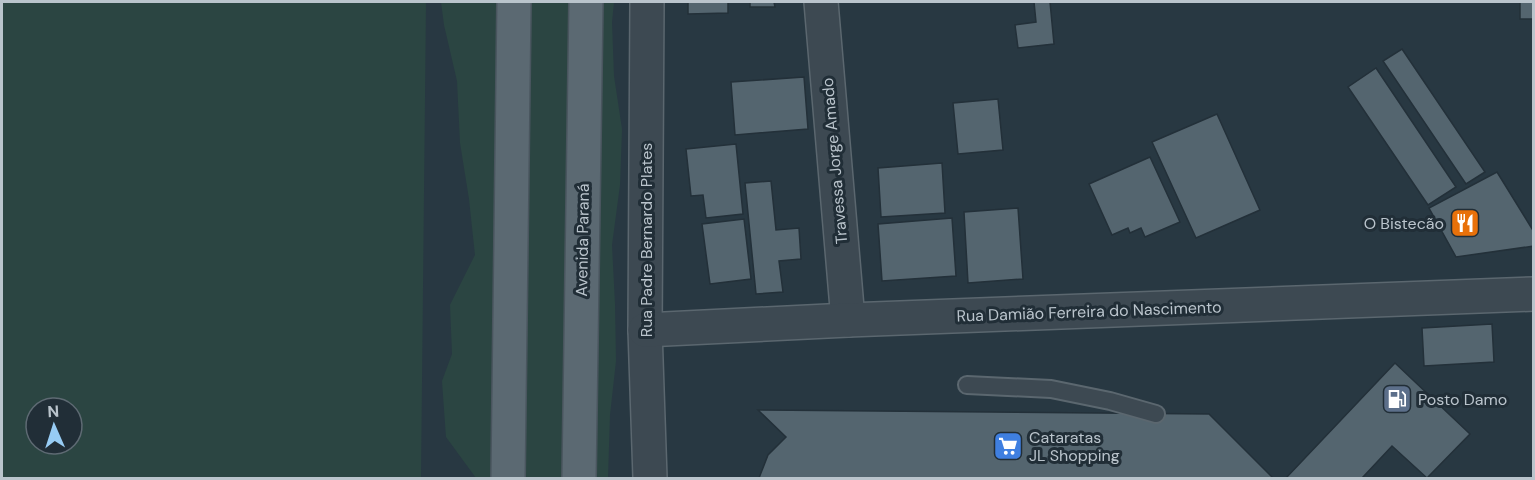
<svg xmlns="http://www.w3.org/2000/svg" width="1535" height="480" font-family="'DM Sans',sans-serif">
<rect width="100%" height="100%" fill="#283842"/>
<g fill="#2b4542" fill-rule="evenodd">
<path d="M2,2H426L421,478H2ZM36,408H72V444H36Z"/>
<path d="M441,2H614L612,22L614,76L622,129L620,185L612,245L615,304L616,361L610,415L608,478H476L446,437L442,381L452,354L450,305L475,255L469,199L460,143L457,81L444,25Z"/>
</g>
<g fill="#54656f" stroke="#233039" stroke-width="1.5">
<path d="M688,2H728V13L688,14Z"/>
<path d="M750,2H774L775,7H750Z"/>
<path d="M1034,2H1050L1054,44L1018,48L1015,25L1036,22Z"/>
<rect x="1520" y="2" width="14" height="17"/>
<path d="M1402,49L1485,172L1466,184L1383,61Z"/>
<path d="M1376,68L1456,187L1428,205L1348,87Z"/>
<path d="M804,77L808,129L735,135L731,82Z"/>
<path d="M998,99L1003,150L958,154L953,103Z"/>
<path d="M1217,114L1260,210L1196,238L1152,142Z"/>
<path d="M736,144L743,214L706,218L703,195L691,196L686,149Z"/>
<path d="M1150,157L1180,222L1145,237L1141,228L1130,233L1128,228L1112,235L1089,184Z"/>
<path d="M942,163L945,213L881,217L878,168Z"/>
<path d="M1497,172L1534,232V246L1456,257L1429,208Z"/>
<path d="M771,181L776,230L799,228L801,259L779,261L783,292L756,294L745,183Z"/>
<path d="M1018,208L1023,279L968,283L964,212Z"/>
<path d="M952,218L956,276L882,281L878,224Z"/>
<path d="M744,219L751,279L710,284L702,224Z"/>
<path d="M1492,324L1494,362L1424,366L1422,328Z"/>
<path d="M1395,363L1470,434L1427,478L1392,446L1363,477L1364,478H1286Z"/>
<path d="M758,410L1209,414L1273,478H759L768,455L786,437Z"/>
</g>
<g fill="none" stroke-linecap="round" stroke-linejoin="round">
<g stroke="#5b676f" stroke-width="20">
<path id="lane" d="M967,385L1051,389L1110,401L1156,414"/>
</g>
<g stroke="#5b676f" stroke-width="36">
<g id="street">
<path d="M647,2L645,330L650,478"/>
<path d="M821,2L848,320"/>
<path d="M645,330L848,320L1534,294"/>
</g>
</g>
<g stroke="#49555e" stroke-width="36">
<g id="primary">
<path d="M508,478L514,2"/>
<path d="M579,478L586,2"/>
</g>
</g>
<use href="#lane" stroke="#3d4952" stroke-width="16"/>
<use href="#street" stroke="#3d4952" stroke-width="33"/>
<use href="#primary" stroke="#5b6972" stroke-width="33"/>
</g>
<defs>
<g id="restaurant-square" transform="scale(1.5)"><rect x="-9" y="-9" width="18" height="18" rx="4" fill="#e8710a" stroke="#212e37"/><path d="M-5-6h1v4h1v-4h1v4h1v-4h1v5L-1.5 .5V6h-2V.5L-5-1ZM5-6V6H3V1.5H1.5Q1.5-4 5-6Z" fill="#fff"/></g>
<g id="fuel-square" transform="scale(1.5)"><rect x="-9" y="-9" width="18" height="18" rx="4" fill="#5c6f8a" stroke="#212e37"/><path d="M-5.5-6h7V0h2V4h1.3V-2.5L3-4.5l.8-.8L6-3V5H2.5V1h-1V6h-7ZM-4.2-4.7v3.2H.2V-4.7Z" fill="#fff"/></g>
<g id="supermarket-square" transform="scale(1.5)"><rect x="-9" y="-9" width="18" height="18" rx="4" fill="#3f7fe0" stroke="#212e37"/><path d="M-6-5.5h2.5l.6 2H6L4.5 2H-2.5L-4.4-4H-6ZM-1.5 3.2a1.3 1.3 0 1 0 .1 0ZM3 3.2a1.3 1.3 0 1 0 .1 0Z" fill="#fff"/></g>
</defs>
<g fill-rule="evenodd">
<use href="#restaurant-square" x="1465" y="223"/>
<use href="#fuel-square" x="1397" y="399"/>
<use href="#supermarket-square" x="1008" y="446"/>
</g>
<g text-anchor="middle" stroke-width="6" stroke-linejoin="round" paint-order="stroke">
<g font-size="16" fill="#bac4cc" stroke="#212e37">
<text transform="translate(834 161) rotate(-95)" y="6">Travessa Jorge Amado</text>
<text transform="translate(582 240) rotate(-89)" y="6">Avenida Paraná</text>
<text transform="translate(646 240) rotate(-90)" y="6">Rua Padre Bernardo Plates</text>
<text transform="translate(1089 311) rotate(-2)" y="6">Rua Damião Ferreira do Nascimento</text>
</g>
<g font-size="16" fill="#bac4cc" stroke="#212e37" text-anchor="start">
<text x="1444" y="229" text-anchor="end">O Bistecão</text>
<text x="1418" y="405">Posto Damo</text>
<text x="1029" y="443">Cataratas<tspan x="1029" dy="18">JL Shopping</tspan></text>
</g>
</g>
<rect width="1535" height="480" fill="none" stroke="#bac4cc" stroke-width="6"/>
<g transform="translate(54 426) rotate(357)"><circle r="28" fill="#212e37" stroke="#5e6a73" stroke-width="1.5"/>
<path d="M0-4.5L10 22L0 15L-10 22Z" fill="#97ccf4"/>
<text y="-9" font-size="16" font-weight="bold" text-anchor="middle" fill="#bac4cc">N</text>
</g>
</svg>
